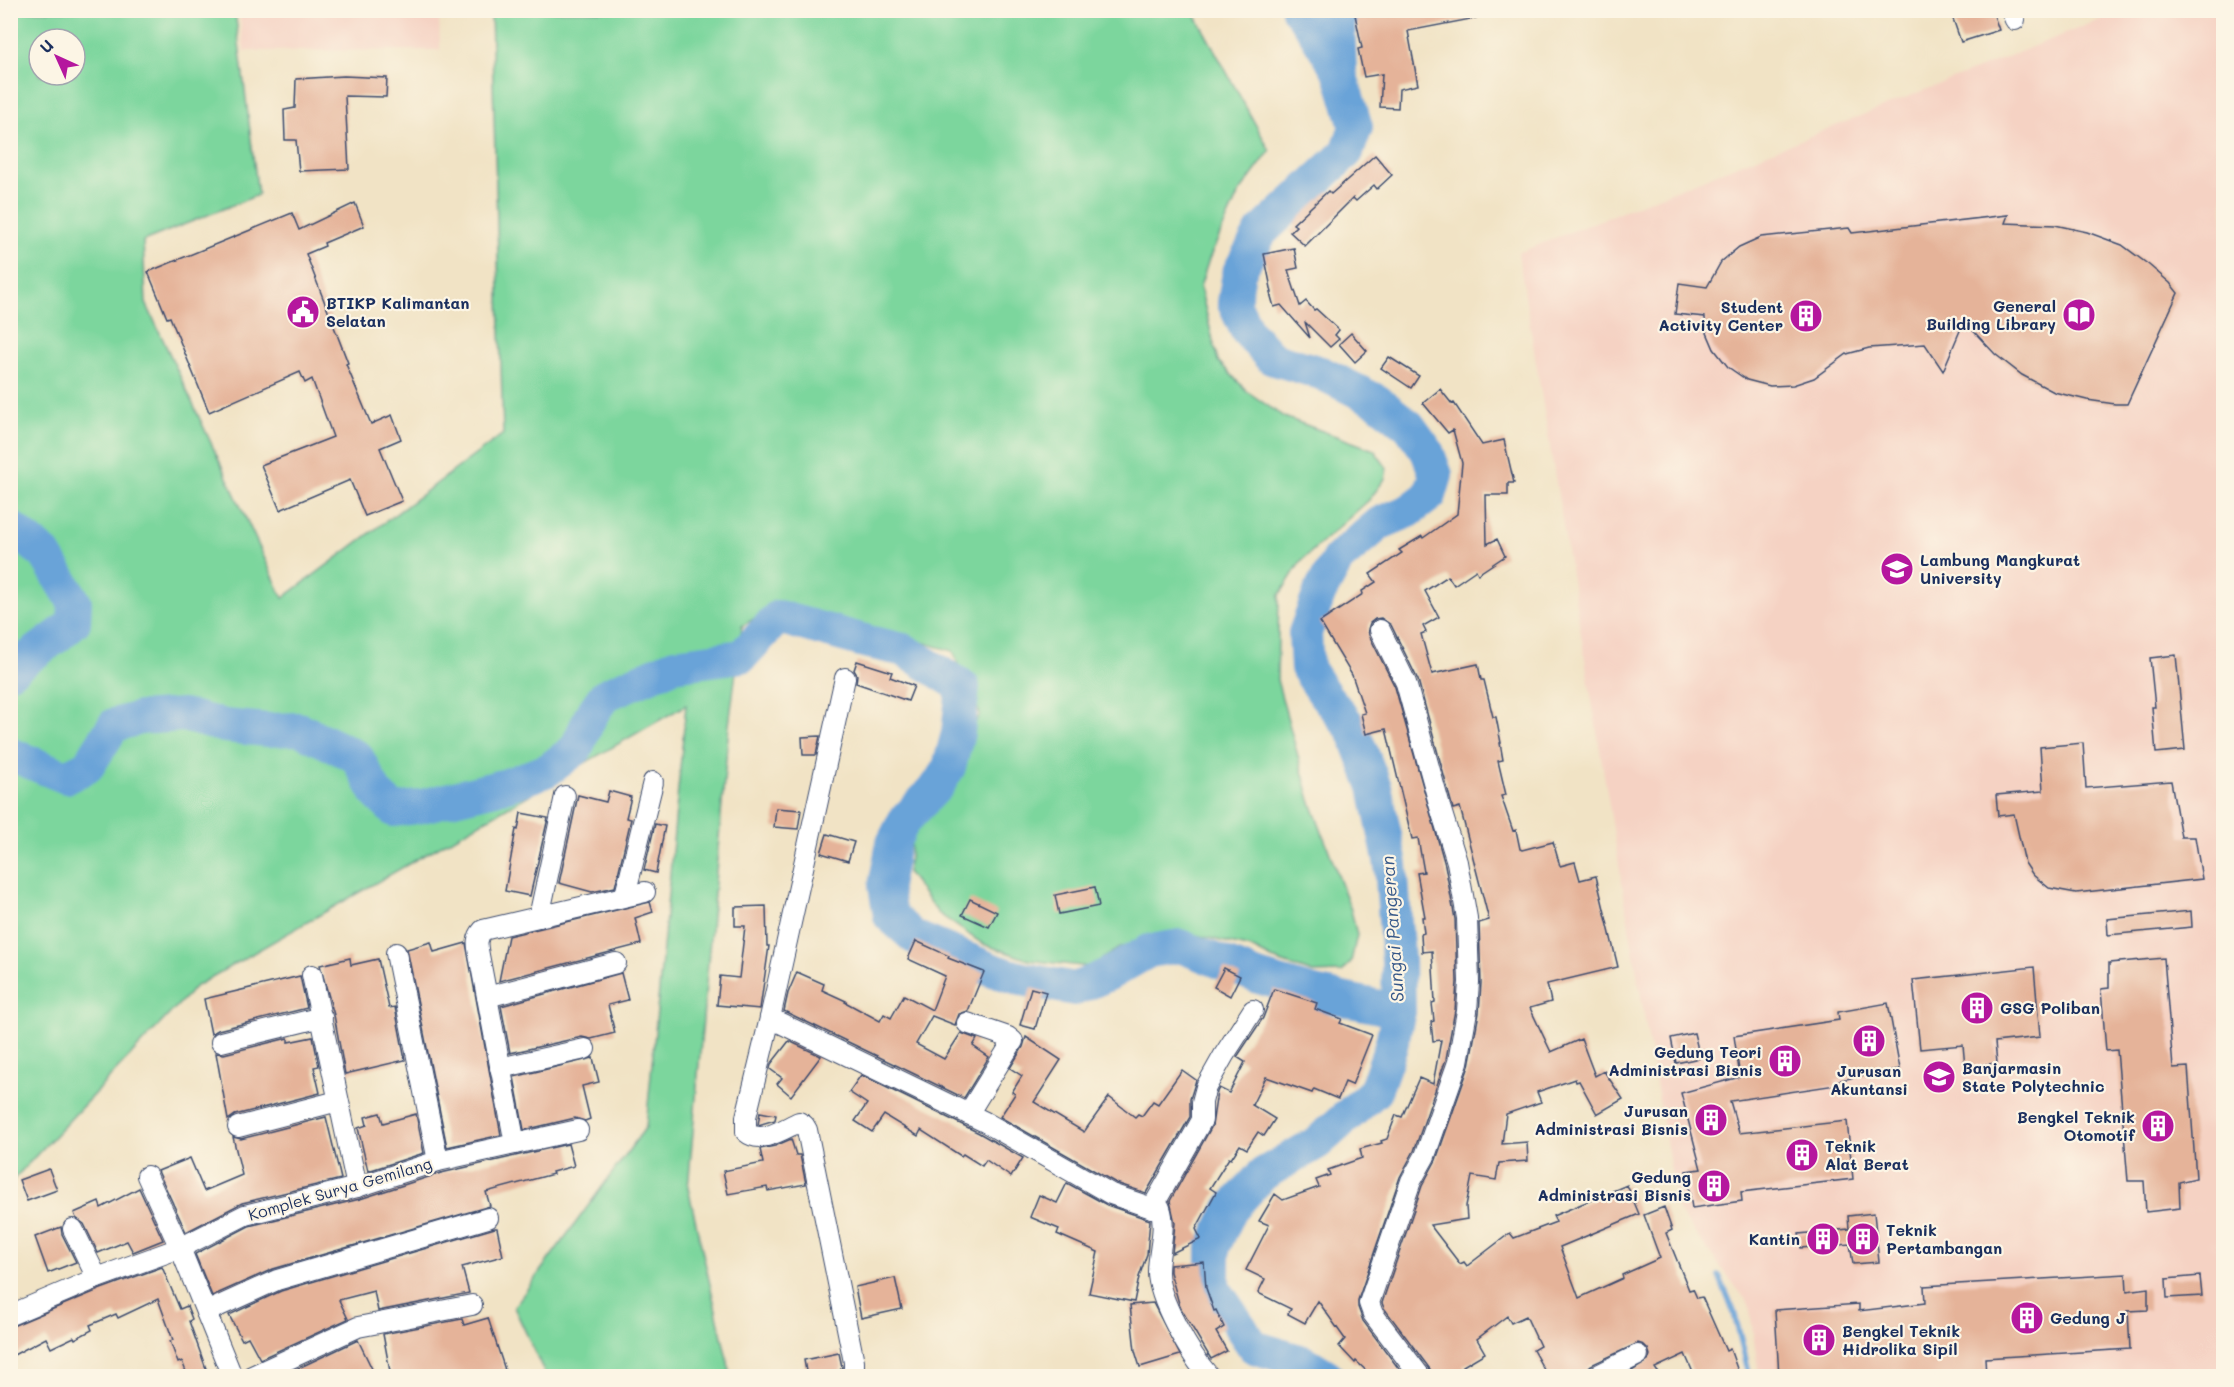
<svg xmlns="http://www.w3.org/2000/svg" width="2234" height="1387" font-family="Mali,sans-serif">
<rect width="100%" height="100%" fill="#fcf5e5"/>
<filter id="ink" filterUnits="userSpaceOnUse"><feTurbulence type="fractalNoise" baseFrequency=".0167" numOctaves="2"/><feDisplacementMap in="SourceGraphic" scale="12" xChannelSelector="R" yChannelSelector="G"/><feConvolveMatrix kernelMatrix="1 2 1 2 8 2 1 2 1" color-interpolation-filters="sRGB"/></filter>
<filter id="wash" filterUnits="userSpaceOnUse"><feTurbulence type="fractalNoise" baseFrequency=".008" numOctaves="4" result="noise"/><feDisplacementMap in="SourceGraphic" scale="24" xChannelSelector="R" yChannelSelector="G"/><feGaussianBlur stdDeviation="1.35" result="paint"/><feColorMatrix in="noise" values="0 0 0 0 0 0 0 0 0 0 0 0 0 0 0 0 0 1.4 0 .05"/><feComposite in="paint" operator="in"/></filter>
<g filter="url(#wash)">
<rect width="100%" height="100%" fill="#f1e3c5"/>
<g fill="#f5d2c3">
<path d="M239,11H439L440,50L244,51Z"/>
<path d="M2122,11H2223V1376H1759L1749,1304L1678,1211L1632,944L1518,253Z"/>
</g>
<path fill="#7cd69d" stroke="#4c827e" stroke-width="1.5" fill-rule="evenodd" d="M11,11H235L258,195L143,241L146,303L283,598L503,434L491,11H1193L1270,151L1239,193L1209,259L1200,287L1218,361L1248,392L1284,417L1374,450L1387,468L1385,479L1369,500L1301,561L1279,596L1277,680L1310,800L1351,910L1357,935L1351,962L1342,972L1313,973L1272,959L1251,948L1179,931L1119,948L1090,967L1029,960L983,944L938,913L907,872L910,858L911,834L980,714L953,651L781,602L742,626L729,725L688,1188L731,1376H546L514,1307L646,1127L686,705L196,986L11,1182ZM39,39H75V75H39Z"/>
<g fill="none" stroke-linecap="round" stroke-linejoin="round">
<path stroke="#69a3d8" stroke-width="6" d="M1719,1276L1734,1312L1748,1369L1747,1376"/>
<g stroke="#69a3d8" stroke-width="34">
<path d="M1298,10L1310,25L1340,73L1356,127L1347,152L1261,232L1239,272L1234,303L1247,331L1271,358L1321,373L1377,401L1409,426L1427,451L1436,475L1430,495L1409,511L1380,523L1338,559L1320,592L1305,633L1307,668L1325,695L1353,730L1375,787L1391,865L1398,961L1399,1011L1391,1046L1375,1091L1317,1143L1263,1174L1231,1209L1213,1248V1287L1254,1347L1306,1363L1327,1376"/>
<path d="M1340,72L1338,21L1345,10"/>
<path d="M10,527L45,554L75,603L74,622L59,635L10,671"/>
<path d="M10,754L66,777L88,766L114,725L140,718L183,715L225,726L267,730L299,729L357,757L377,794L394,810L418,807L507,785L548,770L576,749L591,715L605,695L674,665L742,656L778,617L868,642L904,650L963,687L958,733L949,767L938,785L904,821L893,843L885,886L890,916L914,937L995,971L1022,979L1075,989L1107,975L1149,951L1180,946L1258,977L1318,994L1399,1011"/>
</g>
</g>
<g id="blocks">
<g fill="#e5b399">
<path d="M1354,10H1475L1476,18L1408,31L1418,85L1399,89L1398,108L1380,107L1382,74L1364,77L1358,49L1362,48Z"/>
<path d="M1967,10H1992L1999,30L1961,42L1952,16Z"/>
<path d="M344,76L387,78L386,97L345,96L349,169L299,171L296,140H285L284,110L295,108L296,79Z"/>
<path d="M1375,155L1392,175L1377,189L1374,185L1356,201L1353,198L1305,246L1290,232L1296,226L1293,224L1328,191L1331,194Z"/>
<path d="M355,203L364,226L324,243L325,246L306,254L348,363L346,364L371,424L392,415L401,439L380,448L402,501L365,516L350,480L280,510L261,465L333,437L312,379L305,383L300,372L209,412L170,317L167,318L148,272L292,213L299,230Z"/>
<path d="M2008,215L2005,223L2055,225L2087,232L2122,245L2149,265L2170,283L2178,293L2127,404H2115L2087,400L2054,392L2022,375L1995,354L1964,321L1943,371L1925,344L1869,348L1847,354L1814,378L1793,385L1770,386L1747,380L1728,367L1714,349L1705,328V317L1675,314L1679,283L1707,287L1721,262L1739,247L1761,237L1849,228L1852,233Z"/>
<path d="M1294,248L1298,268L1288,270L1300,306L1306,301L1314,310L1316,309L1339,330L1335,335L1339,339L1330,347L1305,322L1310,338L1281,305L1274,307L1270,293H1272L1264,254Z"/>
<path d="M1351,333L1367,351L1355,362L1339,344Z"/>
<path d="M1389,357L1419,376L1411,388L1381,368Z"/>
<path d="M1440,389L1452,404L1454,403L1482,445L1504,440L1514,483H1508V495H1486L1487,544L1497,539L1505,556L1478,574L1476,570L1454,585L1448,576L1425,591L1439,617L1423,626L1426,632L1421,634L1432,674L1478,664L1481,680H1484L1493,717H1496L1501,743H1500L1503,760L1498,761L1506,795L1501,796L1513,831L1516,830L1520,849L1522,850L1553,842L1560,866L1575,862L1580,880L1596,876L1618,967L1547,984L1551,1002L1530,1008L1551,1052L1581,1039L1595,1076L1604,1071L1623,1099L1597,1114L1579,1081L1576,1082L1575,1079L1537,1092L1541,1102L1506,1114L1502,1144L1527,1142L1528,1161L1499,1163L1496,1180L1472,1176L1466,1206L1467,1219L1430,1225L1460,1264L1464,1262L1467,1266L1510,1233L1514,1238L1556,1222L1553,1216L1627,1185L1639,1214L1560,1247L1579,1298L1623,1278L1622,1275L1660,1258L1644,1215L1664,1207L1672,1230L1666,1233L1689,1290L1693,1289L1697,1298L1702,1297L1726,1351L1730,1349L1740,1377H1695L1685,1354L1655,1368L1661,1377H1622L1648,1361L1650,1355L1648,1349L1644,1345L1638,1343L1591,1365L1586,1370L1584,1377H1548L1533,1350L1540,1346L1526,1316L1511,1323L1507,1316L1477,1339L1485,1353L1463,1366L1470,1377H1432L1430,1369L1384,1308L1382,1303L1422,1186L1436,1160L1469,1066L1479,1013L1481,983L1479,923L1489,920L1460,807L1453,809L1418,680L1391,625L1381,618L1375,619L1370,623L1368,629L1369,635L1395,687L1445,865L1455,919L1457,982L1455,1010L1446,1059L1414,1151L1400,1177L1358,1300V1307L1363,1321L1405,1377H1373L1356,1361L1355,1363L1339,1346L1345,1339L1318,1301L1305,1323L1288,1314L1291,1309L1258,1293L1265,1279L1246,1270L1269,1225L1259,1221L1275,1194L1283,1200L1319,1187L1316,1180L1330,1175L1328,1170L1362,1158L1360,1149L1382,1143L1381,1141L1387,1139L1396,1115L1402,1117L1419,1078L1433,1084L1441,1040L1433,1041L1431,1022L1434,1021L1432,1003L1435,1002L1432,951L1422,952L1421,934L1424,933L1422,917H1425L1417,873L1424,872L1418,838L1412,839L1386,729L1366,734L1361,714L1365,713L1352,675L1320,622L1363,594L1362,591L1376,582L1370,574L1402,553L1399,550L1422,536L1423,538L1457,514L1462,463L1453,430L1448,433L1423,403Z"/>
<path d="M2176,655L2185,750L2156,753L2152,707H2155L2150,658Z"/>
<path d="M857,661L892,672L890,677L914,686L908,701L856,683L857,675L854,670Z"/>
<path d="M820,736L816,755H803L802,737Z"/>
<path d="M2083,743L2086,788L2171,781L2181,837H2195L2202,879L2076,893L2049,888L2033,875L2025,863L2014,814L1998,816L1996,795L2043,791L2040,747Z"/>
<path d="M609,791L631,797L626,818L631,819L615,887L592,892L559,883L578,795L606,802Z"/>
<path d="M776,808L801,810L798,829L774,827Z"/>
<path d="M521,813L548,818L530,896L505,891L516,829L518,830Z"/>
<path d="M655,824L665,826L656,873L644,870Z"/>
<path d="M827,834L854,842L848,861L821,853Z"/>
<path d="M1095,887L1099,906L1059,914L1055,895Z"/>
<path d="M970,899L997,912L989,927L962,915Z"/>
<path d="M650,902L653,912L635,918L641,944L499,981L508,936Z"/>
<path d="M766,906L767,946H769L760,1009L717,1005L720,976L739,978L745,926H735V907Z"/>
<path d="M2191,911L2192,927L2108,935L2107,919Z"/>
<path d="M916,941L949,956L948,958L984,972L968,1011L959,1014L955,1025L932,1016L916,1044L944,1059L961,1033L977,1039L973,1046L989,1057L964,1098L784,1011L788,993L797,972L824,984L822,990L846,1001L845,1002L880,1021L884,1014L891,1018L904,995L932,1010L945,976L908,959Z"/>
<path d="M431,942L434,952L466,943L501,1135L447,1147L407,949Z"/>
<path d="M350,958L351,965L378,959L389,1008L395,1007L405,1060L345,1074L334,1015L320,965Z"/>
<path d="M2164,958L2173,1068L2188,1067L2196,1178L2179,1182L2180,1208L2146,1212L2144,1181H2128L2117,1050L2106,1051L2101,989L2109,988V963Z"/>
<path d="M2034,967L2040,1037L1995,1042L1997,1063L1965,1067L1963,1045L1920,1049L1913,980Z"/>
<path d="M1224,968L1240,976L1230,996L1214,987Z"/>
<path d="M621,973L628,1000L608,1005L615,1033L591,1039L582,1037L510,1053L501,1006Z"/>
<path d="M300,976L307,1008L218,1030L211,1034L204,999Z"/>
<path d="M1031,988L1046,992L1035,1029L1020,1025Z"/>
<path d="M1274,989L1317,1003L1315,1009L1342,1019L1340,1023L1372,1035L1352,1085L1345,1082L1338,1099L1314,1089L1312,1093L1266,1077L1252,1105L1275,1119L1264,1136L1258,1132L1247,1149L1240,1145L1231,1159L1229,1158L1210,1188L1216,1192L1196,1229L1201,1239L1172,1253L1175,1223L1170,1201L1212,1126L1217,1092L1219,1088L1229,1093L1245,1062L1237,1057L1263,1018Z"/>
<path d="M1888,1003L1900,1069L1835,1081L1836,1085L1730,1101L1739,1133L1847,1121L1853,1179L1741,1192L1742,1201L1692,1208L1686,1171L1701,1169L1681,1093L1740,1077L1734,1036L1839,1020L1838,1012Z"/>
<path d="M1694,1033L1700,1058L1676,1063L1671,1038Z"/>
<path d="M313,1037L319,1066L314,1067L320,1093L235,1115L228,1120L216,1053L224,1054L288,1038V1042Z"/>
<path d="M1026,1037L1061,1060L1034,1102L1084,1132L1109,1097L1135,1117L1138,1114L1142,1116L1153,1101L1158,1104L1182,1070L1196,1080L1190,1099V1117L1146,1193L1116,1183L1000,1117L1015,1094L1012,1092L1022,1076L1010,1068L1023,1047Z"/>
<path d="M789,1041L821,1056L791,1096L777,1084L782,1078L770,1069L771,1064Z"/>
<path d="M593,1058L599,1082L582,1086L590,1119L585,1121L575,1118L524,1130L514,1077Z"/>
<path d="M861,1075L979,1133L1023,1158L1011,1177L986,1160L982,1166L963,1154L961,1156L921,1130L918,1136L884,1115L872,1132L855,1121L867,1104L849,1092Z"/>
<path d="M760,1112L776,1115L775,1120L758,1125Z"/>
<path d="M380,1113L383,1123L416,1114L424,1153L368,1171L358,1128L367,1125L365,1117Z"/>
<path d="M326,1117L341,1179L242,1203L186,1232L158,1171L190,1158L204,1191L242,1175L233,1137L241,1139Z"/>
<path d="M791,1139L796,1155H800L806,1184L768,1191L767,1187L728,1194L723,1171L763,1163L760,1149L775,1146Z"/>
<path d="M568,1144L574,1166L552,1172L553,1174L486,1192L490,1206L273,1269L212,1296L195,1254L249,1226L360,1199L441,1173Z"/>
<path d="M49,1169L57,1190L27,1201L19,1180Z"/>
<path d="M1067,1183L1107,1205L1150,1220L1147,1254L1139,1277L1134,1302L1089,1293L1098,1252L1057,1234L1059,1229L1030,1217L1039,1195L1057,1203Z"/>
<path d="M139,1188L163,1240L133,1252L127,1241L98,1253L84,1224L76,1218L74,1213L99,1202L101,1208Z"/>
<path d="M1874,1213L1879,1262L1853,1264L1850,1244L1801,1248L1799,1234L1849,1229L1848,1216Z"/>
<path d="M61,1227L62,1234L76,1262L48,1273L35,1237Z"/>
<path d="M495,1228H497L503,1256L462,1267L469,1293L378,1311L374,1291L339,1300L348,1319L260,1359L248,1337L242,1340L229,1315L281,1291Z"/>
<path d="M1204,1262L1206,1288L1214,1311L1216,1310L1224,1327L1216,1332L1227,1351L1211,1359L1180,1307L1170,1272V1265Z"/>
<path d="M162,1267L180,1309L187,1306L192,1319L189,1321L209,1377H188L182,1361L178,1363L170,1341L173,1340L158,1299L118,1318L116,1314L90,1325L92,1330L75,1339L74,1337L51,1348L46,1338L10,1357V1327L101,1289Z"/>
<path d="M2126,1274L2127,1291L2148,1288V1310L2128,1311L2130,1349L1985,1358L1986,1377H1838V1372L1779,1376L1775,1310L1859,1304V1311L1925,1303L1924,1286Z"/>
<path d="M2200,1276L2202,1296L2167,1298L2166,1279Z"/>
<path d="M895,1278L902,1309L861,1318L855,1287Z"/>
<path d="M1153,1303L1180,1355L1140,1367L1135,1351L1130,1305Z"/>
<path d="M488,1318L505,1370L477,1377H391L383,1334L462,1319L464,1325Z"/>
<path d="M358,1340L376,1377H289L288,1373Z"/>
<path d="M839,1353L842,1367L838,1374L827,1377H807L804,1360Z"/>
</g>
</g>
</g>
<g filter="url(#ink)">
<use href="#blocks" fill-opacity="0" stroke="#3b4a6d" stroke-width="1.5"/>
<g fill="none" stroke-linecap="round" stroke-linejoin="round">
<g stroke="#3b4a6d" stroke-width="22">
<g id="minor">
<path d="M2011,10L2015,20"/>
<path d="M1380,630L1406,683L1440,807L1457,862L1467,918L1469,982L1467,1011L1458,1062L1425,1156L1411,1181L1369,1303L1373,1314L1420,1376"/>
<path d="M845,678L770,1018L985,1122L1111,1194L1152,1208H1160C1167,1228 1158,1251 1158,1272C1158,1299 1191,1356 1209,1376"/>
<path d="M625,895L653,782"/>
<path d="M539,917L565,796"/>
<path d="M396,953L438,1161"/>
<path d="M312,975L357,1187"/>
<path d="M487,997L616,963"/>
<path d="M770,1018L746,1117V1132C761,1145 783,1129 799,1122L804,1125L807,1130L854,1362V1372L850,1376"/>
<path d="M967,1023L1008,1037L1013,1041L968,1114"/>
<path d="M221,1042L322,1017"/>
<path d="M500,1068L585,1049"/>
<path d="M238,1127L338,1101"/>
<path d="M515,1144L479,955C477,944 476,938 483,930L645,892"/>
<path d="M147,1176L180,1248L232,1376"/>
<path d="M1152,1208L1202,1120V1102L1206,1087L1224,1055L1253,1010"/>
<path d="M73,1229L97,1278"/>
<path d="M206,1312L277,1280L488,1218"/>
<path d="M10,1315L97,1278L180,1248L245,1215L357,1187L438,1161L578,1130"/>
<path d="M252,1376L358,1327L472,1305"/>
<path d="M1596,1376L1638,1355"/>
</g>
</g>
<use href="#minor" stroke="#fff" stroke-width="20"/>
</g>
</g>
<defs>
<g id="civic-disc" transform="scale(1.725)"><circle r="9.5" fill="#b5179e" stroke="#fcf5e5"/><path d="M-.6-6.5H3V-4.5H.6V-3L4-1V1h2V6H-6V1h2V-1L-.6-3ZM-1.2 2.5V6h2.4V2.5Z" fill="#fff"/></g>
<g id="library-disc" transform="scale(1.725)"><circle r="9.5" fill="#b5179e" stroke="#fcf5e5"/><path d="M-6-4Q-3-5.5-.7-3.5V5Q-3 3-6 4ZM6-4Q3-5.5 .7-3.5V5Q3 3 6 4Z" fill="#fff"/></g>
<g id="building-disc" transform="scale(1.725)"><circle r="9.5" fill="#b5179e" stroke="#fcf5e5"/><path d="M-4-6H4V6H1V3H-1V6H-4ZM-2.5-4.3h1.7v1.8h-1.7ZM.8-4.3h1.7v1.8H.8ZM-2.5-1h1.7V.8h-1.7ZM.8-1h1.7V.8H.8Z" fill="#fff"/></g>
<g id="university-disc" transform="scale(1.725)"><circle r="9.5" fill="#b5179e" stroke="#fcf5e5"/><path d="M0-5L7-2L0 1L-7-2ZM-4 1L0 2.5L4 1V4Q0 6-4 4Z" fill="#fff"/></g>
</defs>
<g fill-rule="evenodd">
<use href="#civic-disc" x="303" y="312"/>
<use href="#library-disc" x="2079" y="315"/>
<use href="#building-disc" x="1806" y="316"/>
<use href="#university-disc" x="1897" y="569"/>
<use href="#building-disc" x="1977" y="1008"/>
<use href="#building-disc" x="1869" y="1041"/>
<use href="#building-disc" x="1785" y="1061"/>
<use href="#university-disc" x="1939" y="1077"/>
<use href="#building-disc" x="1711" y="1120"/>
<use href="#building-disc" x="2158" y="1126"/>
<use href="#building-disc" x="1802" y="1155"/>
<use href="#building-disc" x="1714" y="1186"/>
<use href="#building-disc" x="1823" y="1239"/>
<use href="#building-disc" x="1863" y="1239"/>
<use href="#building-disc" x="2027" y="1318"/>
<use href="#building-disc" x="1819" y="1340"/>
</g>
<g text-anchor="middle" stroke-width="4.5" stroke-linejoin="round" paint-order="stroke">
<g font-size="16" font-weight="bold" fill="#1b2f5e" stroke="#fcf5e5" text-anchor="start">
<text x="326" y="309">BTIKP Kalimantan<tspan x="326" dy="18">Selatan</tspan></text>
<text x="2056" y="312" text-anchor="end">General<tspan x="2056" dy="18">Building Library</tspan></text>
<text x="1783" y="313" text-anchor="end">Student<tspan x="1783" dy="18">Activity Center</tspan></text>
<text x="1920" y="566">Lambung Mangkurat<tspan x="1920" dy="18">University</tspan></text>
<text x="2000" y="1014">GSG Poliban</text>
<text x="1762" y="1058" text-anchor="end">Gedung Teori<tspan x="1762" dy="18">Administrasi Bisnis</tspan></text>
<text x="1962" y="1074">Banjarmasin<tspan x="1962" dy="18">State Polytechnic</tspan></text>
<text x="1869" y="1077" text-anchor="middle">Jurusan<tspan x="1869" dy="18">Akuntansi</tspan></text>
<text x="1688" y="1117" text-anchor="end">Jurusan<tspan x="1688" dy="18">Administrasi Bisnis</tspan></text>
<text x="2135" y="1123" text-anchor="end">Bengkel Teknik<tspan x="2135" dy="18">Otomotif</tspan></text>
<text x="1825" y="1152">Teknik<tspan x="1825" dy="18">Alat Berat</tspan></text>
<text x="1691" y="1183" text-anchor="end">Gedung<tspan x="1691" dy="18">Administrasi Bisnis</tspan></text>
<text x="1886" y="1236">Teknik<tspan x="1886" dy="18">Pertambangan</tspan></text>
<text x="1800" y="1245" text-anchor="end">Kantin</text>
<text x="2050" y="1324">Gedung J</text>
<text x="1842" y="1337">Bengkel Teknik<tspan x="1842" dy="18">Hidrolika Sipil</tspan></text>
</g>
<g font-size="16" fill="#1b2f5e" stroke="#fcf5e5">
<text transform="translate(340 1189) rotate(-16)" y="6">Komplek Surya Gemilang</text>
</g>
<g font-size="18" font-style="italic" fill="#365889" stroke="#fcf5e5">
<text transform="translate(1393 929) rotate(-94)" y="6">Sungai Pangeran</text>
</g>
</g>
<rect width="2234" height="1387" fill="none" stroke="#fcf5e5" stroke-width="36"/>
<g transform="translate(57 57) rotate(315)"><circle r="28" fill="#fcf5e5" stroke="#a2a6af" stroke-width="1.5"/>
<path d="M0-4.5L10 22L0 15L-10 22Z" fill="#b5179e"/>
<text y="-9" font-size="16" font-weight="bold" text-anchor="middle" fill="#1b2f5e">U</text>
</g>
</svg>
